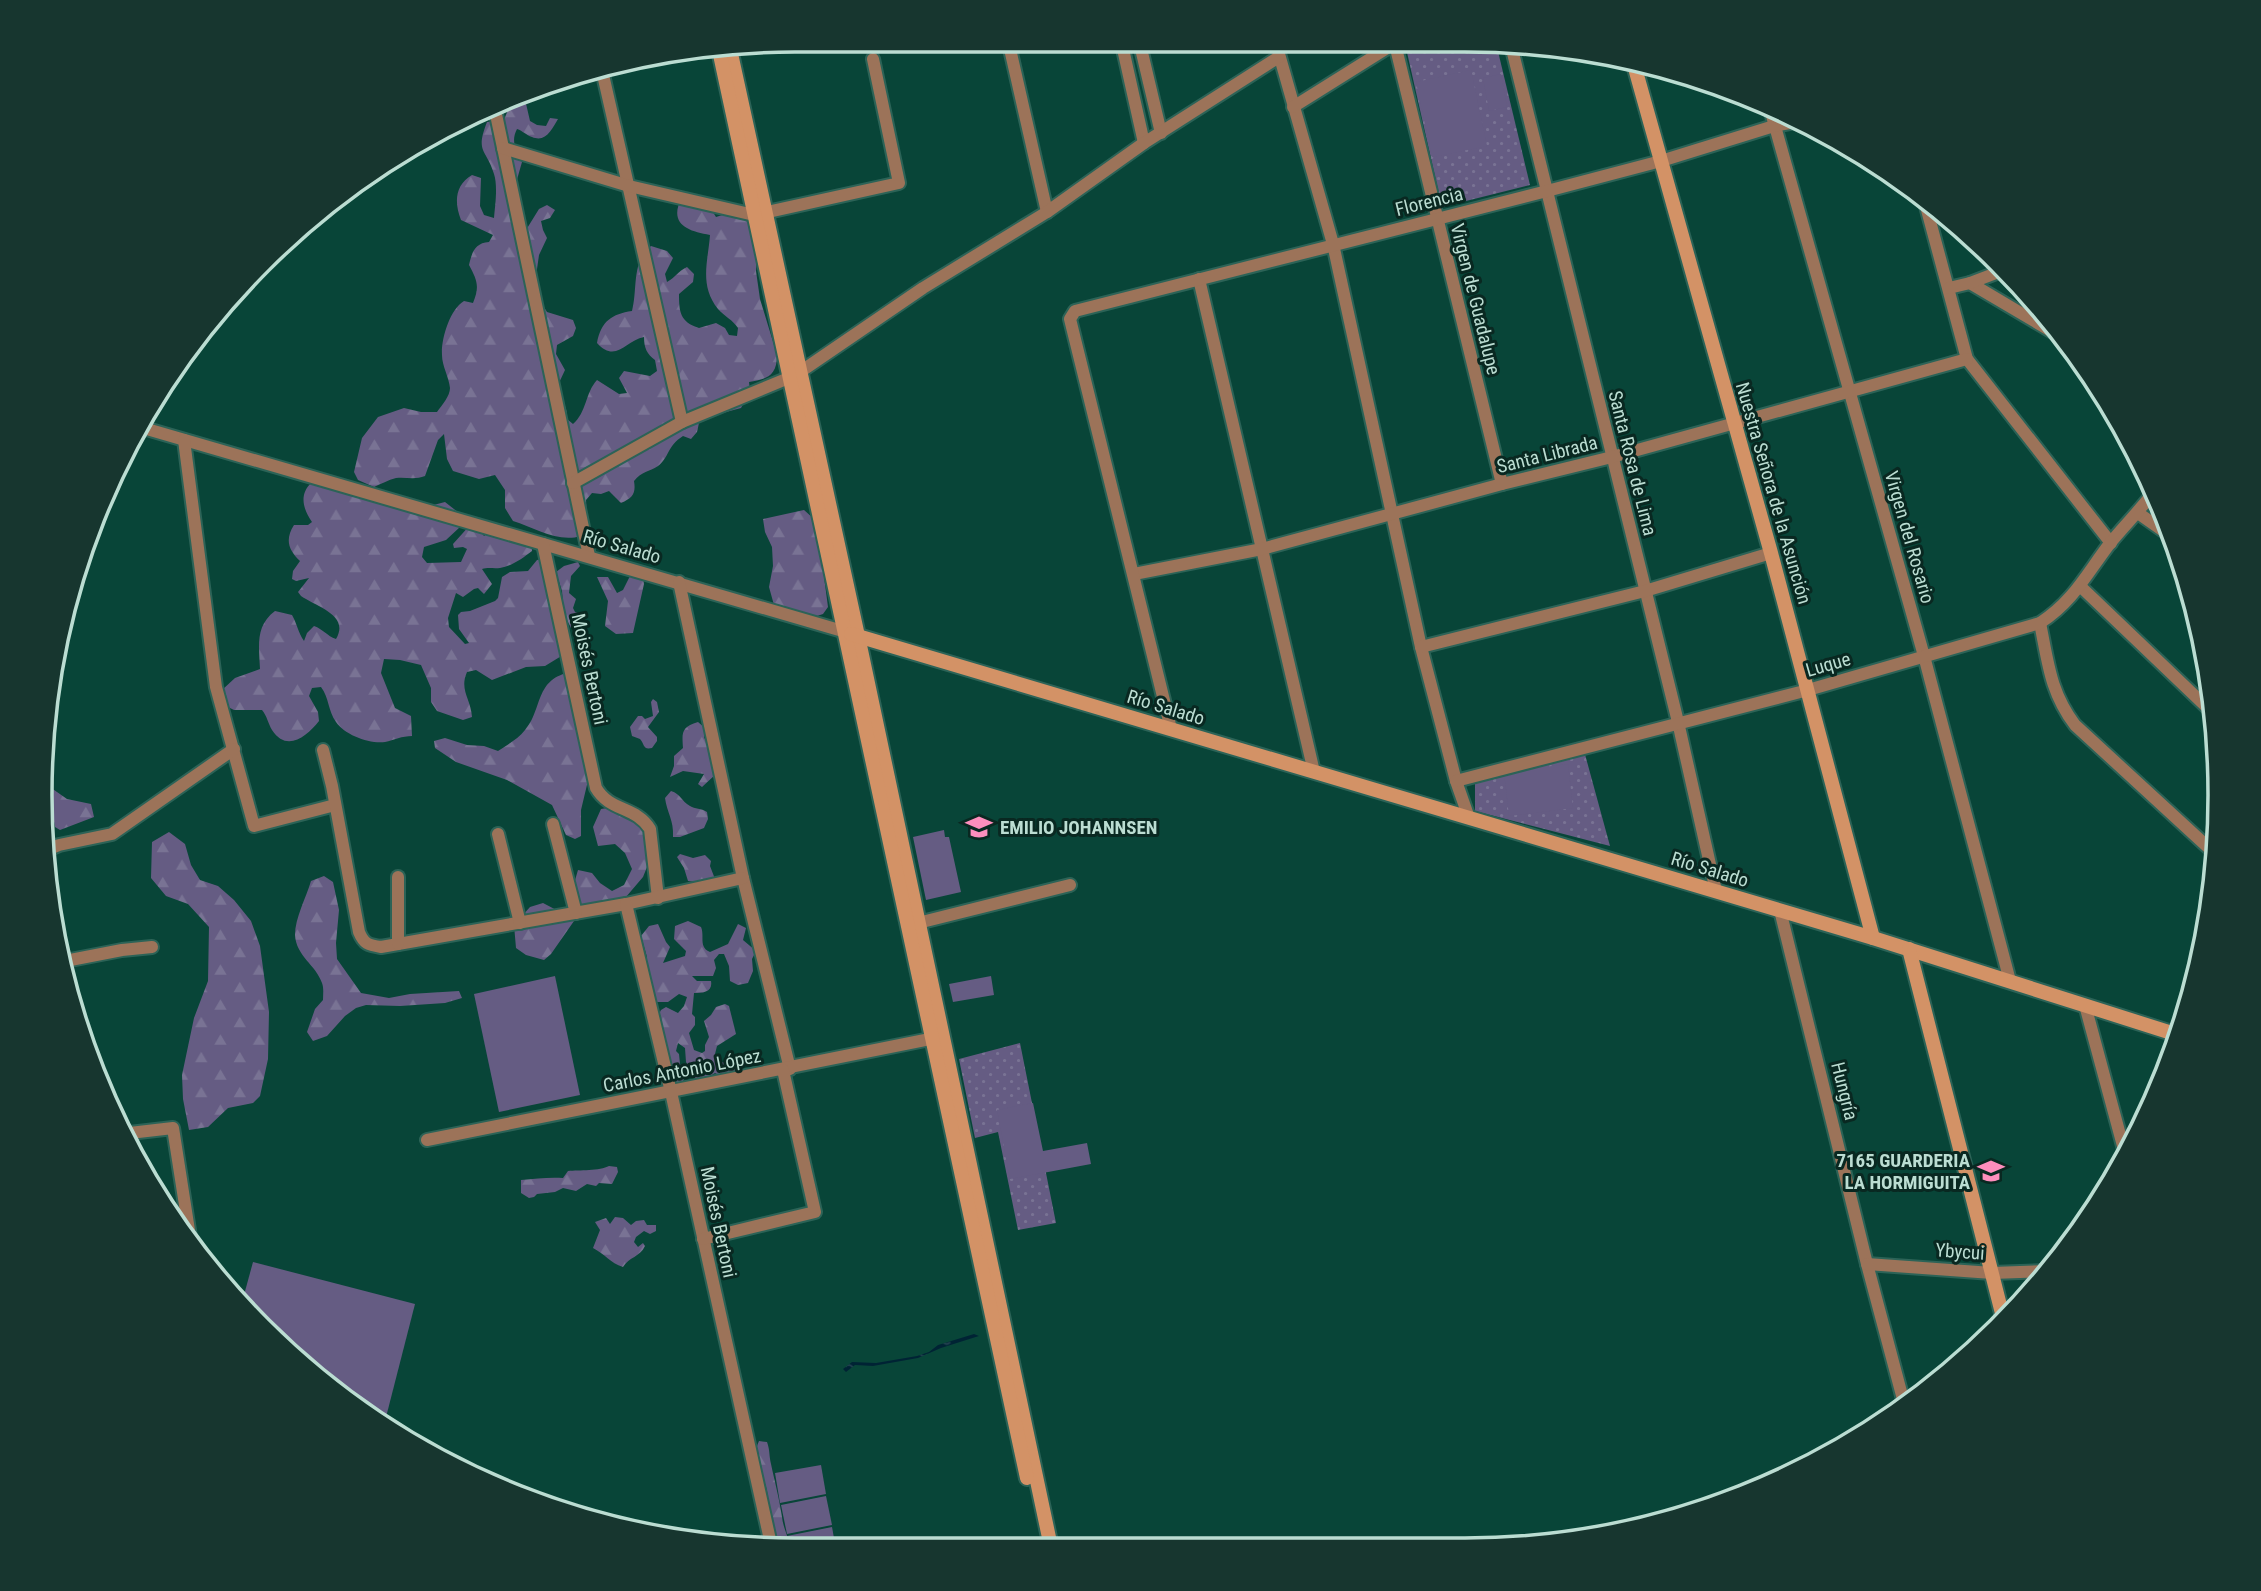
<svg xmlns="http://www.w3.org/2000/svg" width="2261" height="1591" font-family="'Roboto Condensed',sans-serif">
<defs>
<pattern id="forest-firs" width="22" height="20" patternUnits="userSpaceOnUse" patternTransform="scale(1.75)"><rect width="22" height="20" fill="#655c83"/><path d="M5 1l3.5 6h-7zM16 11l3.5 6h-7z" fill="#797394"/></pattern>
<pattern id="park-dots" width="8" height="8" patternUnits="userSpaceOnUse" patternTransform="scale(1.75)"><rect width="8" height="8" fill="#655c83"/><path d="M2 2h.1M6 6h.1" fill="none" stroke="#797394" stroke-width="1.8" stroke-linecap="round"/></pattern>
<pattern id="water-ripples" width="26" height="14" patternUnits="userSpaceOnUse" patternTransform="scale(1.75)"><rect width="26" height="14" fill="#002334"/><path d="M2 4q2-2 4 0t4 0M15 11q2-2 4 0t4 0" fill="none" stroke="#234250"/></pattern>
</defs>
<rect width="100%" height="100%" fill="#084538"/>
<g fill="url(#forest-firs)">
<path d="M524,95L530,121L537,125L546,126L550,118L558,119C552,129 546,143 532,137C526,135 523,131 517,129C510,143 517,149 522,162L514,190L526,230L539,209L547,205L555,210L550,218L541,221L543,230L547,238L539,255L536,276L542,304L547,312L573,320L576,328L573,336L557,345L556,354L565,370L557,387V396C565,403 567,408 567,419L573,424C587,412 585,393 597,380L619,394L627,393L619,378L624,371L650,376L657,371L655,360C647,354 644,348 644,337C626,340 616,364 597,343C601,321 612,314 632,311C638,289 631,262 651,246L667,251L673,258L665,274L667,282C675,278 678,271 687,267L694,274L693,282L679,294C679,312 680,322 699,328L716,323L725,328L729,335L737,336L738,328C733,320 724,316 718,309C699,285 708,262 710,235C687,231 668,224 682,197L711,209L716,217L732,212L747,218L758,243L756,271L760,299L777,355C777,376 767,379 749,382L750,391L741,408L715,415L699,423L697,432L691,439L683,436C667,446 669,458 658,466C649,472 642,471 634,481C636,493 633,498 621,503L609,491L601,494L592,493L586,500L587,518L581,536C558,543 535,528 513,521L505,508V490L495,475L479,479L453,471L447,459L444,434L438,440L425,476C415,480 407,477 396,478C388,480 381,484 374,487L358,480L354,472L362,438L378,417L404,408L421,412H437C442,405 450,396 450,388C449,377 442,366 442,355C441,339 450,309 464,301L473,303C480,286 477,280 469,265C472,252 475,243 489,242L493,235L461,220C454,202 455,185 472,175L481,178L480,206L484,215L494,218C495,206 498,186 494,174C486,148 475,153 487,122L504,120C509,108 511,98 524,95Z"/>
<path d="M311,483L422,508L445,502L459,513L460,527L446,540L424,547L422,557L427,563L461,562L467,549L463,547L454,548L453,544L471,524L478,528L484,536L488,533L532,547V551C523,558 512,566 500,568C493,569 489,567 482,569L492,584L484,594L478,588L474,589L463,597L456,593L448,618L449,627L465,644L469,643L459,629L458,615L461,612L470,611L495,601L498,598L502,577L510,572L528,571L537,560L542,559L563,655L545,666L526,667L492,680L476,670L467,672C459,690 471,699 472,717L463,720L437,711L431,702V688L421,665L400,660L384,659L381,673L395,708L411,716L412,736C402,736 394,740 385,742C369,744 345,735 336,722C328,711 329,697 321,687L312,688L309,696L318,712L319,721C307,736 287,753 272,730C268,723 267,716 262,710H234L226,706L222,690L235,678L260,669C259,646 255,626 275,611L292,615C297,624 298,632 304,641L307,633L314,626C323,629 327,636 336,639C350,615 317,607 301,596L298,592L309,578L296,581L292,579L293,571L300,561C288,550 285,539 294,525H308L312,522C303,509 299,495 311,483Z"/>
<path d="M804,510L814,519L819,539L828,607L823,614L817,616L774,605L769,587L773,566L772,547L765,532L763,519Z"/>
<path d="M578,562L580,566L571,576L569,593L576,599L573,608L575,612L583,615L584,619L578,626L571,628L564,614L562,591L556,572L564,566Z"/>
<path d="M642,572L644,584L633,633L616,634L605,626L608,601L597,577H608L617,593L623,590L631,574Z"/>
<path d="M572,672L579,681V709L591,768L581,810V836L575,839L566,835L552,805L507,780L456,762L435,748L434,741L445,738L467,745L484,746L498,751C507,745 518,739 525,730C543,710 534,678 572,672Z"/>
<path d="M653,699L657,702L659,712L648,727L657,737V741L652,748C643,750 645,745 640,739L632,736L630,727L638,716H642L645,719L653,716L651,702Z"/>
<path d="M698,722L705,728L704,738L708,741L710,759L716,774L702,787L698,784L704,774L683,771L670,777L674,766V756L683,748C682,733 681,727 698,722Z"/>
<path d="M47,785L67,799L91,804L94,817L60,830L55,827L53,816L47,813Z"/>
<path d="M671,791C681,794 681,801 690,806C695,809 701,808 707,812L708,819L704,828L680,837H673C674,820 667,813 665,798Z"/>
<path d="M613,807L640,815L651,857L643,877L614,911L574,921L551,954L544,960L526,955L516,948L514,925L530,907L543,903L564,914L572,911L571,894L578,870L592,873L600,883L612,891L624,885L632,869L625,853L615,844L598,846L593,827L601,809Z"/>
<path d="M169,832L185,844L191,865L200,880L218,886L234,900L251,921L260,946L269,1012L268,1059L260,1096L253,1103L228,1108L208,1127L189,1130L183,1099L182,1075L194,1018L208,981L209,927L188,904L166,896L151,878L152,842Z"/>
<path d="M680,854L693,858L705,855L711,861L710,866L715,879L697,882L688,881L684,868L677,857Z"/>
<path d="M324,876L333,882L339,910L336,943L337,959L361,993L389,998L410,994L459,991L462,998L445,1003L400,1006L366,1005L356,1008L345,1016L327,1036L313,1041L307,1032L315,1009L323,1000C323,995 324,988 322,983C316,965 296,956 295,935C295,918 306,898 311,881Z"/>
<path d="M688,921L701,927C705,936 698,947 710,952L728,944L738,924L746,928L743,940L756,951L752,959L753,971L748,983L738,985L730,981L729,966L724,954H719L714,960L716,968L713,976H692L697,981H711C713,992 703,993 694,993L692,1014L695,1017V1025L689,1033L694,1050L702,1053L705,1051V1045L709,1037L704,1021L711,1015L716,1007L725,1004L729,1006L736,1034L717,1046L715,1054L720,1062L737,1063L735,1073L719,1075L715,1073L707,1078H695L686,1062L685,1048L678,1043L676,1051L679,1054L680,1064L686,1075L682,1083L677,1084L673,1080L659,1014L661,1010L666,1007L678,1013L684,1006L687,997L679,994L668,1002H656L653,999L645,966L647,957L641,936L649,926L658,924L666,942L670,947L663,963L685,956L686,951L674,939L675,926Z"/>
<path d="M609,1166L617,1167L618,1172L612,1184L599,1183L596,1186L587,1184L576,1191L563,1188L555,1192L537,1194L534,1197L529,1198L521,1193V1180C536,1179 548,1177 563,1178L568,1171C579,1170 600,1171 609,1166Z"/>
<path d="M615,1217L623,1218L631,1225L636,1221L644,1220L647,1225H656V1231L650,1234L644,1231L636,1237L634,1242L638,1247L643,1243L645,1246C640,1257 629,1257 623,1267C610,1263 605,1254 593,1248L600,1230L595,1222L606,1218L610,1224Z"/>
<path d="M759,1441L767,1442C770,1450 769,1456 771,1464C775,1483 779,1497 782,1517C783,1528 789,1537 790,1549H776L773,1543C771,1525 770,1508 767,1491C764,1474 750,1459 759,1441Z"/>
</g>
<g fill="url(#park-dots)">
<path d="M1418,40H1466L1496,43L1530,185L1442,207L1406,48Z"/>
<path d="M1583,747L1610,846L1475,811V777Z"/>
<path d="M1020,1043L1056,1223L1018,1230L998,1132L975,1138L959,1059Z"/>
</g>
<g fill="#655c83">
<path d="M1471,70L1487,146L1432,157L1416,82Z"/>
<path d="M1501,74L1507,107L1489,111L1483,78Z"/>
<path d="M1568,764L1573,808L1509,816L1504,772Z"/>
<path d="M944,830L945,837H949L961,892L926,900L913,837Z"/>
<path d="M555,976L580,1095L499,1112L474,994Z"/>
<path d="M991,976L994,995L953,1002L949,984Z"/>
<path d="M1033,1103L1043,1151L1087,1143L1091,1164L1010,1179L997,1110Z"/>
<path d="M253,1262L415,1304L384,1425L336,1395L241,1306Z"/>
<path d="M821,1465L826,1494L780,1503L775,1473Z"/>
<path d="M826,1496L832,1525L787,1534L781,1505Z"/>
<path d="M832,1527L836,1549H790L787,1536Z"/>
</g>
<path fill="url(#water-ripples)" d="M974,1334L979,1336L941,1348L918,1358L873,1366L855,1365L846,1372L843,1369L852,1362L876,1363L917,1356L929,1352L938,1345Z"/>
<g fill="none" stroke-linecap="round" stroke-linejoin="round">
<g stroke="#2c6357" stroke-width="16">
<g id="street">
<path d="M1008,40L1047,212"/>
<path d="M1121,40L1144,143"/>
<path d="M1139,40L1161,133"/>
<path d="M1275,40L1333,244L1421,647L1456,781L1469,818"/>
<path d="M1394,40L1502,484"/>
<path d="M1511,45L1678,722L1716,891"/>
<path d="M601,66L682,422"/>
<path d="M494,105L589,556"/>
<path d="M1769,105L1924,656L2010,981"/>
<path d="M1293,107L1400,40"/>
<path d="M503,148L629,186L754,215L899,183L873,59"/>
<path d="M1923,195L1967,359L2111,543"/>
<path d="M1199,279L1314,772"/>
<path d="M1970,283L2063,338"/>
<path d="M1949,288L1970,283L2004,270"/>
<path d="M800,372L923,288L1047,212L1144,143L1279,57"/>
<path d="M140,427L846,632"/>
<path d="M184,440L216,687L254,826L335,805"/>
<path d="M573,483L682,422L791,377"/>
<path d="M2138,513L2175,539"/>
<path d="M543,544L596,788C610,812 636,806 650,829L658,898"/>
<path d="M1134,574L1262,549L1502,484L1612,457L1967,359"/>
<path d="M679,582L743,878L790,1069"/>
<path d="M2080,586L2215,715"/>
<path d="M2040,623C2048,662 2050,692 2075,725L2211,850H2218"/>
<path d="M1421,647L1645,591L1771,553"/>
<path d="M1171,729L1070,319L1075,311L1547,191L1661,161L1774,126L1801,121"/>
<path d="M323,750L332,786L359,932C364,944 368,945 381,947L626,904L743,878"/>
<path d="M1456,781L1808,690L2040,623C2074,601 2087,573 2111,542C2125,525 2140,510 2153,493"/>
<path d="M553,824L576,913"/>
<path d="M498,834L520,923"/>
<path d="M47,850L59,845L112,834L234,749"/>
<path d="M398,877V944"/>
<path d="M626,904L671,1092L772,1549"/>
<path d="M1780,910L1867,1264L1904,1403"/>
<path d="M910,925L1070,885"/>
<path d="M60,962L122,950L152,947"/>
<path d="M2085,1005L2126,1157"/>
<path d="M121,1134L173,1128L190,1237"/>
<path d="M427,1140L940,1037"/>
<path d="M703,1239L815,1212L783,1070"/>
<path d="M1867,1264L1992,1273L2050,1271"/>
</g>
</g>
<g stroke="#2c6357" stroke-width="18">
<g id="secondary">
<path d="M730,49L858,636L1051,1547"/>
<path d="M719,50L1027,1478"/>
<path d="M1633,61L1771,553L1873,938"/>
<path d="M851,634L1873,938L2178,1035"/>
<path d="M1909,949L2004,1321"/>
</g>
</g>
<use href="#street" stroke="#9c7359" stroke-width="12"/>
<use href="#secondary" stroke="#d39266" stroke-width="14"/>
</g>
<defs>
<g id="school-bare" transform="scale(2.1)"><path d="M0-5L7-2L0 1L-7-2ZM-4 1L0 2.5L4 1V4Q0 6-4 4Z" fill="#fe8ebd" stroke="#092821" stroke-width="2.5" paint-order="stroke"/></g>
</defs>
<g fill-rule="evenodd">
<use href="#school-bare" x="979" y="827"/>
<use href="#school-bare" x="1991" y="1171"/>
</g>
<g text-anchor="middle" stroke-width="6" stroke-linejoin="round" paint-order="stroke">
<g font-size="19" fill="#bbddd2" stroke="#092821">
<text transform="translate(1429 201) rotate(-14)" y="7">Florencia</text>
<text transform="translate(1476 299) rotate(76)" y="7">Virgen de Guadalupe</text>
<text transform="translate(1547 454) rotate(-14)" y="7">Santa Librada</text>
<text transform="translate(1633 463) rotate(76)" y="7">Santa Rosa de Lima</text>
<text transform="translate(1774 493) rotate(74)" y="7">Nuestra Señora de la Asunción</text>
<text transform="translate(1910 537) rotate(74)" y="7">Virgen del Rosario</text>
<text transform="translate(622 546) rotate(16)" y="7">Río Salado</text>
<text transform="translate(1828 664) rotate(-16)" y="7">Luque</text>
<text transform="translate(590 669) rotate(78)" y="7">Moisés Bertoni</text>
<text transform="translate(1166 707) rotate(17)" y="7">Río Salado</text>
<text transform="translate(1710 869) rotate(17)" y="7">Río Salado</text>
<text transform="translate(682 1070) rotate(-11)" y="7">Carlos Antonio López</text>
<text transform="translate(1845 1091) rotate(76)" y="7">Hungría</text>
<text transform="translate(719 1222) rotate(78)" y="7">Moisés Bertoni</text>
<text transform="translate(1960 1251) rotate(4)" y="7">Ybycui</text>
</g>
<g font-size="19" font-weight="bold" fill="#bbddd2" stroke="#092821" text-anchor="start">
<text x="1000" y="834">EMILIO JOHANNSEN</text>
<text x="1970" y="1167" text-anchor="end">7165 GUARDERIA<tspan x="1970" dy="22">LA HORMIGUITA</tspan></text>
</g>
</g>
<path d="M0 0H2261V1591H0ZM795 52H1465A743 743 0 0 1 2208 795V795A743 743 0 0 1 1465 1538H795A743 743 0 0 1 52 795V795A743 743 0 0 1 795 52Z" fill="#17362f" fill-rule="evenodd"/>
<path fill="none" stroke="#bbddd2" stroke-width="3.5" d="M795 52H1465A743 743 0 0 1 2208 795V795A743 743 0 0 1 1465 1538H795A743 743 0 0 1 52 795V795A743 743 0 0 1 795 52Z"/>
</svg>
